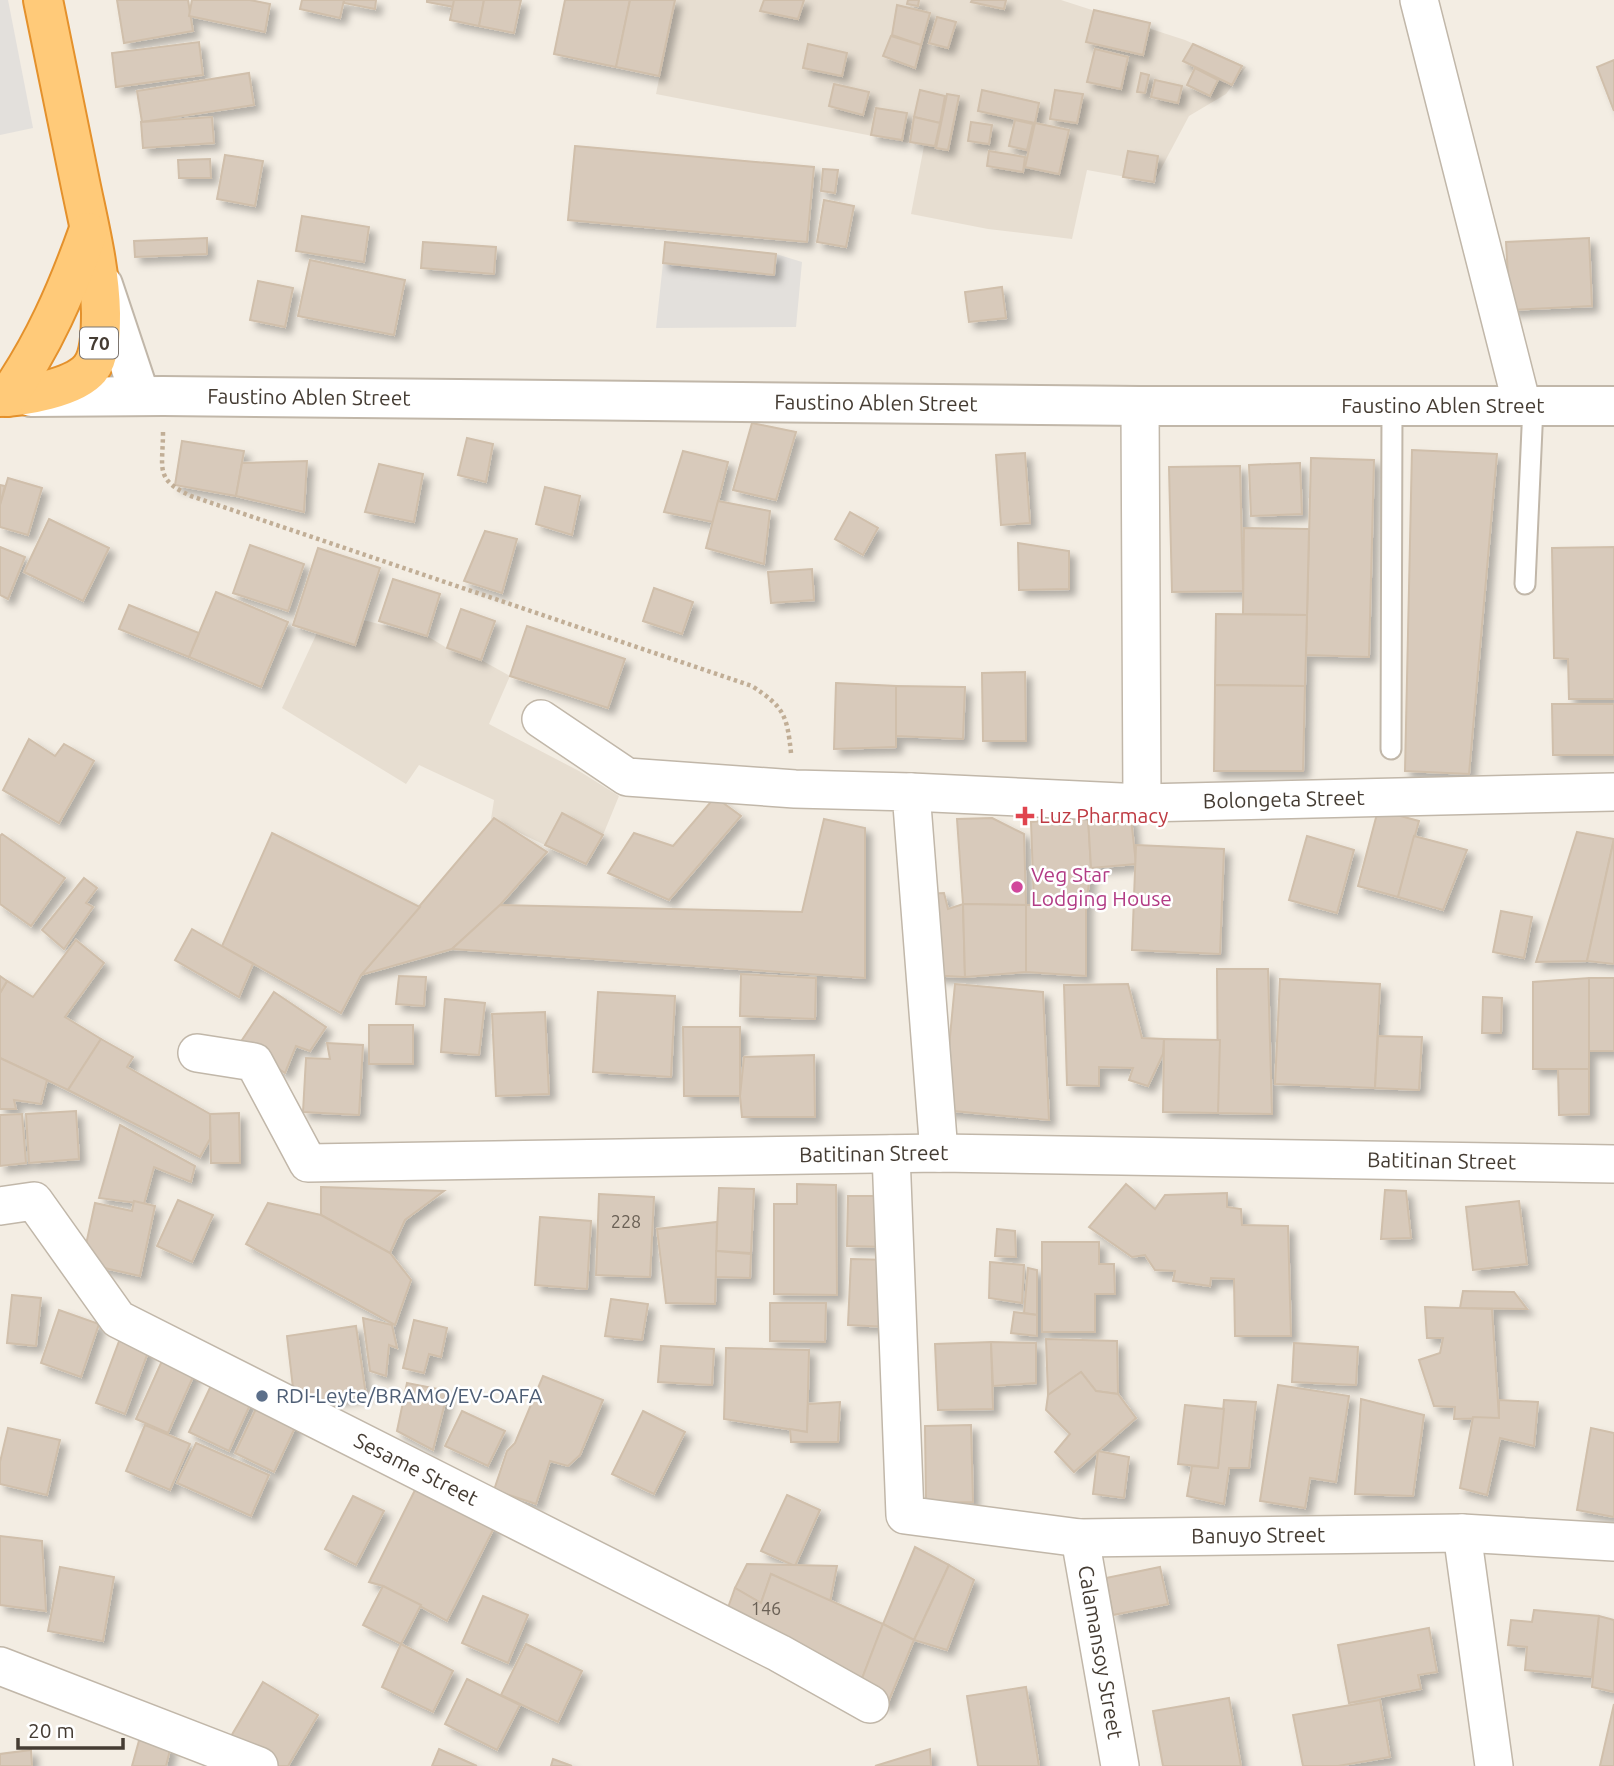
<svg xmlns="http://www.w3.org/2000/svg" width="1614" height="1766" font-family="Ubuntu,sans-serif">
<defs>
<filter id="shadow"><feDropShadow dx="6" dy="6" stdDeviation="3.5" flood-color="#0004"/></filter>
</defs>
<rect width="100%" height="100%" fill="#f3ede3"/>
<g fill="#e7ded1">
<path d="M675,0H1061L1185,40L1246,67L1226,94L1189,116L1154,182L1087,170L1072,239L988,229L911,214L924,146L656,94Z"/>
<path d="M363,620L427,636L447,648L481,660L510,676L489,724L579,771L619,796L603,835L562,814L545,845L491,819L494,800L419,765L406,784L282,708L317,633Z"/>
</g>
<g fill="#e3e0dc">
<path d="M0,0H8L33,128L0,135Z"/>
<path d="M776,254L802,262L796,327L656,328L663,263L774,275Z"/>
</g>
<g fill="#d8cabb" stroke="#d0bfab" stroke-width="2" filter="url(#shadow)">
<path d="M117,0H188L193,31L124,43Z"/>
<path d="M192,0H250L270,4L265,32L189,16Z"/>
<path d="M302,0H344L340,18L300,9Z"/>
<path d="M344,0H376L375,9L344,3Z"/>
<path d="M427,0H455L454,7L427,2Z"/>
<path d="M454,0H484L479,26L450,20Z"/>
<path d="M484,0H521L514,33L479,26Z"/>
<path d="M565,0H630L616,67L554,54Z"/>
<path d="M630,0H675L659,76L616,67Z"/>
<path d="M764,0H804L798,19L760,11Z"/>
<path d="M908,0H919L918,6L907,4Z"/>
<path d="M972,0H1006L1004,9L971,2Z"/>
<path d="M897,5L930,13L921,45L892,35Z"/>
<path d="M1094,10L1150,23L1143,55L1086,42Z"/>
<path d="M937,17L956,22L948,48L929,43Z"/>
<path d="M891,36L921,45L915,68L883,56Z"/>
<path d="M199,42L203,75L116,87L112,53Z"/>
<path d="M808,44L847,53L842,76L803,68Z"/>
<path d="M1193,44L1242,66L1232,85L1183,61Z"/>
<path d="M1095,49L1128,57L1121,89L1087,82Z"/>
<path d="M1614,60V111L1597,67Z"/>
<path d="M1195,68L1218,80L1210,96L1187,85Z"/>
<path d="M249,73L254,105L142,122L137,91Z"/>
<path d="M1141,73L1149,75L1145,93L1137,92Z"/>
<path d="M1155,80L1182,86L1178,103L1151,97Z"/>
<path d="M834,84L869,92L863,115L829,106Z"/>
<path d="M920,90L945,96L940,123L914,117Z"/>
<path d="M982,90L1039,103L1035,123L978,111Z"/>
<path d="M1055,90L1083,94L1077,123L1050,119Z"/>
<path d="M947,94L959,96L948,150L936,148Z"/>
<path d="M876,108L907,113L902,140L871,135Z"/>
<path d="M212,117L214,143L143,148L141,122Z"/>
<path d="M914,117L940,123L935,146L910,142Z"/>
<path d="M1015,120L1033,124L1027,150L1009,146Z"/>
<path d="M971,122L992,125L989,144L968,141Z"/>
<path d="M1035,123L1069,130L1059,174L1025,167Z"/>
<path d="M575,146L814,167L807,242L568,220Z"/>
<path d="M989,151L1025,157L1023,172L987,166Z"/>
<path d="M1128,151L1158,156L1154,182L1123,177Z"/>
<path d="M225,155L263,161L255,206L217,199Z"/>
<path d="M210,159L211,178H179L178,160Z"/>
<path d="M823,169L838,170L835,193L821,191Z"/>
<path d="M824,200L854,206L846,247L817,242Z"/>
<path d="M302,216L369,227L364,262L296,251Z"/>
<path d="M207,238V254L135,257L134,241Z"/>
<path d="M1589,238L1592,306L1510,310L1506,242Z"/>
<path d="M423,242L496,247L494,274L421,268Z"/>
<path d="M665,242L776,254L774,275L663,263Z"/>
<path d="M310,260L405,280L394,335L298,316Z"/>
<path d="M258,281L293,288L285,327L250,320Z"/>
<path d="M1002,287L1006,318L969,322L965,292Z"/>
<path d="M752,423L796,432L776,500L733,490Z"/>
<path d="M467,438L493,444L486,482L458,475Z"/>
<path d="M182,441L244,451L236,496L175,485Z"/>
<path d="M1412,450L1497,454L1469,774L1405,771Z"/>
<path d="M683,451L728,462L713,522L664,512Z"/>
<path d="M1025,453L1030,523L1001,525L996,455Z"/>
<path d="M1311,458L1374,460L1369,657L1306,655Z"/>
<path d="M307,461L304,512L236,496L242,463Z"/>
<path d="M1300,463L1302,514L1251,516L1249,465Z"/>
<path d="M379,464L423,474L414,522L365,512Z"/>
<path d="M1240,466L1243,591L1172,592L1169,467Z"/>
<path d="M8,478L42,488L28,535L0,527V505Z"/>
<path d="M0,485L5,486L0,504Z"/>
<path d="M545,487L580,496L572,535L536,524Z"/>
<path d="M718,501L770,511L764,564L706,548Z"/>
<path d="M850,512L878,528L863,555L835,539Z"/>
<path d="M49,519L109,548L83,601L24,572Z"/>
<path d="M1244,528L1309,529L1307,615L1243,614Z"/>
<path d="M485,531L517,539L502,593L464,581Z"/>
<path d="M1018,543L1069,551V589L1019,590Z"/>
<path d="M250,545L304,564L288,611L233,593Z"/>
<path d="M0,547L25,557L8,599L0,595Z"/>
<path d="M1614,547V699H1569L1568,659L1554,658L1552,548Z"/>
<path d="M318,548L380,568L355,645L293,625Z"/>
<path d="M812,569L814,600L771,603L768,572Z"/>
<path d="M393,579L440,594L427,636L379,621Z"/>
<path d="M654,588L693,602L682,634L643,621Z"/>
<path d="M216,592L288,622L261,687L189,657Z"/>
<path d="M129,605L199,633L189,657L119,629Z"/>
<path d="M461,609L495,621L481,660L447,648Z"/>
<path d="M1216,614L1307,615L1305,686L1215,685Z"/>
<path d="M527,626L625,659L608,708L510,676Z"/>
<path d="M1025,672L1026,741H983L982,673Z"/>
<path d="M836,683L896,686V747L834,749Z"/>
<path d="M1215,685L1305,686L1303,771H1214Z"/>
<path d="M896,686L965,687L963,739L896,736Z"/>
<path d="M1552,704H1614V755H1553Z"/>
<path d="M29,739L55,756L64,744L94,761L59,823L3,790Z"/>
<path d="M715,797L741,816L669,900L608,873L634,833L673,846Z"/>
<path d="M1378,810L1419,821L1398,897L1358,886Z"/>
<path d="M562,813L603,835L586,864L545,845Z"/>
<path d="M1088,817L1091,868L1086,905H1034L1031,822Z"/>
<path d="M1088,817L1131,818L1136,864L1091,868Z"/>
<path d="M494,818L547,852L500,905L452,949L361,975Z"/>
<path d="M992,818L1024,834L1026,905L963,904L957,819Z"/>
<path d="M824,819L865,828V978L452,949L500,905L802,912Z"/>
<path d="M1577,832L1614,839L1587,961L1536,962Z"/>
<path d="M272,833L420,907L361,975L341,1013L222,946Z"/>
<path d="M2,834L65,878L31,926L0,904V836Z"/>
<path d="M1307,836L1354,850L1337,913L1289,900Z"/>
<path d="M1414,836L1467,850L1443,910L1398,897Z"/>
<path d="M1614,839V964L1587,961Z"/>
<path d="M1136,845L1224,849L1220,954L1132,950Z"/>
<path d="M84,878L97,888L86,903L93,907L64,949L42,930Z"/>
<path d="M944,893L948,909L963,904L965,977L926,975L925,894Z"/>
<path d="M963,904L1026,905V972L965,977Z"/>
<path d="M1026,905H1086V976L1026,972Z"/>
<path d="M1501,911L1532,917L1524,958L1493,952Z"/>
<path d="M192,929L253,964L239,997L175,960Z"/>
<path d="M76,940L104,963L65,1017L101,1039L68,1090L0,1058V993L7,981L33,997Z"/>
<path d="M1217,969H1268L1272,1114L1218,1113Z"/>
<path d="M741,974L816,978L815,1019L740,1016Z"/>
<path d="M0,976L7,981L0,993Z"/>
<path d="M399,976L426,977L424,1006L396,1004Z"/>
<path d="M1589,978V1069H1533V982Z"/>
<rect x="1589" y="978" width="25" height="73"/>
<path d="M1280,979L1380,984L1375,1088L1275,1084Z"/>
<path d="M955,984L1043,992L1049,1120L943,1110Z"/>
<path d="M1128,984L1142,1038L1164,1039L1163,1054L1148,1086L1129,1080L1133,1068L1099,1067V1086L1067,1085L1064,985Z"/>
<path d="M274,992L326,1027L310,1051L296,1046L285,1073L240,1043Z"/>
<path d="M598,992L675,996L671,1077L593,1072Z"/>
<path d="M1483,997L1502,998L1501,1033H1482Z"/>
<path d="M445,999L485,1003L479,1055L441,1052Z"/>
<path d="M545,1012L549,1094L496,1096L492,1014Z"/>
<rect x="369" y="1025" width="44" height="39"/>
<path d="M683,1027H740V1096H684Z"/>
<path d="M1378,1036L1422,1037L1419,1090L1375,1088Z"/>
<path d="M101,1039L133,1057L127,1067L210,1114V1139L200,1157L68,1090Z"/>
<path d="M1164,1039L1220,1040L1218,1113L1163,1112Z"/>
<path d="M327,1043L363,1045L359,1115L303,1112L306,1058L330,1059Z"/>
<path d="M814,1055L815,1117H742L740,1096L744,1057Z"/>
<path d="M0,1058L47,1080L41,1104L14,1100L16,1109H0Z"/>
<path d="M1558,1069H1589V1114L1559,1115Z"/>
<path d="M76,1111L79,1159L29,1163L26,1114Z"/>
<path d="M239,1113L240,1163H211L210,1114Z"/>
<path d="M22,1114L26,1163L0,1166V1115Z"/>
<path d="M120,1125L195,1166L191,1182L154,1167L144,1204L99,1198Z"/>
<path d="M797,1184L836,1185L837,1295L774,1294V1204H797Z"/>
<path d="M1126,1184L1155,1209L1165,1195L1227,1193V1207L1241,1209L1242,1225L1288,1226L1291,1336H1235L1234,1279L1211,1278L1210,1286L1173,1281L1175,1271L1155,1270L1145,1255L1132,1257L1089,1227Z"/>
<path d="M321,1187L444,1191L405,1220L390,1253L321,1215Z"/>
<path d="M719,1188L754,1189L751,1253L716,1251Z"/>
<path d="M1385,1190L1406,1191L1411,1238L1381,1239Z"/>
<path d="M599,1194L654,1197L650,1277L596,1275Z"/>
<path d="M848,1196H889V1247L847,1246Z"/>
<path d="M178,1200L213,1215L192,1262L157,1246Z"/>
<path d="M134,1201L155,1206L140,1276L82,1263L95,1203L132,1211Z"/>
<path d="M1519,1201L1527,1264L1473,1270L1466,1207Z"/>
<path d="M268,1203L321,1215L390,1253L411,1280L395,1325L246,1244Z"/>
<path d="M540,1217L591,1221L587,1289L535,1285Z"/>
<path d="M717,1222L715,1304L666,1303L657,1229Z"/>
<path d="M997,1229L1015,1231L1016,1257L995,1256Z"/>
<path d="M1042,1242H1099V1264H1114L1115,1294H1095V1332H1042Z"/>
<path d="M716,1251L751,1254L750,1278L716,1277Z"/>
<path d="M851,1259L891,1260L889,1327L848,1325Z"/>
<path d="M990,1262L1024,1265L1022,1303L989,1298Z"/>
<path d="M1028,1268L1037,1270V1315L1024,1313Z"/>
<path d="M1463,1291L1514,1292L1527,1309L1460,1308Z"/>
<path d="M12,1295L41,1298L36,1346L7,1343Z"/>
<path d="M611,1299L648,1304L642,1340L605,1336Z"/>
<path d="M770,1303H826L825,1342L770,1341Z"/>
<path d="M1425,1307L1492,1309L1499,1418L1454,1419L1455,1407L1434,1406L1419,1360L1440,1353L1443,1338H1427Z"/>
<path d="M59,1310L99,1324L81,1377L41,1363Z"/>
<path d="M1014,1312L1037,1315V1336L1011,1333Z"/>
<path d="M363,1318L392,1325L397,1348L389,1345L386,1376L370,1371Z"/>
<path d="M414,1320L447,1328L441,1357L429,1354L424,1373L403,1368Z"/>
<path d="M356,1326L366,1395L295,1405L287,1336Z"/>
<path d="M121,1336L150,1347L125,1414L96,1403Z"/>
<path d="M1046,1339L1117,1341L1118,1394L1096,1391L1081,1372L1048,1395Z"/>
<path d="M991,1342L993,1409L938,1410L935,1344Z"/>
<path d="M991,1342L1036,1343V1383L993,1386Z"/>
<path d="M1294,1343L1358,1347L1356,1385L1292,1382Z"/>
<path d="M661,1346L714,1349L712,1385L658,1382Z"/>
<path d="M726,1348L809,1350L807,1432L724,1419Z"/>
<path d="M165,1354L197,1368L168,1433L136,1419Z"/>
<path d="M1081,1372L1096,1391L1118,1394L1136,1418L1074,1472L1055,1452L1070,1434L1046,1410L1048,1395Z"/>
<path d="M216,1375L255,1394L229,1451L189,1432Z"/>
<path d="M543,1376L603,1400L580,1455L568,1466L550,1461L536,1504L494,1490L507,1451L515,1443Z"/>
<path d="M407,1383L448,1391L433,1450L397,1431Z"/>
<path d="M1278,1385L1349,1396L1336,1482L1310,1478L1305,1508L1260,1501Z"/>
<path d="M262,1396L301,1415L274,1472L235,1453Z"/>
<path d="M1361,1399L1424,1415L1413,1496L1355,1494Z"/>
<path d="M1224,1400L1256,1402L1249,1468H1229L1224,1504L1187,1496L1192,1466L1218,1468Z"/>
<path d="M1499,1400L1538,1402L1534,1446L1500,1438L1487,1495L1460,1488L1473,1417L1499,1418Z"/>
<path d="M840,1402L838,1442H791L790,1429L807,1432L808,1404Z"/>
<path d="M1185,1405L1224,1409L1218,1468L1178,1464Z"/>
<path d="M462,1411L505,1431L488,1466L445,1446Z"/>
<path d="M643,1411L685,1432L654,1494L612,1474Z"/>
<path d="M145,1425L190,1444L170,1490L126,1471Z"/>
<path d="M971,1425L973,1502L926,1503L925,1426Z"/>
<path d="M8,1428L60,1440L47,1495L0,1484V1462Z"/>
<path d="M1591,1428L1614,1433V1517L1577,1510Z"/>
<path d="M196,1443L269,1475L251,1516L177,1483Z"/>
<path d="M1098,1451L1129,1457L1124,1498L1093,1494Z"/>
<path d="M416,1488L495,1526L447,1621L383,1586L369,1582Z"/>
<path d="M787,1495L820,1510L795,1566L761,1551Z"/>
<path d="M353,1496L384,1511L356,1565L325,1549Z"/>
<path d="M0,1536L42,1541L46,1611L0,1605Z"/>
<path d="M915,1547L949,1565L914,1640L883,1624Z"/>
<path d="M747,1564L837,1566L830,1602L771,1574L761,1603L735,1588Z"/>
<path d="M949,1565L974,1580L947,1650L914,1640Z"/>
<path d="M60,1567L114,1577L103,1641L48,1631Z"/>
<path d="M1160,1567L1168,1604L1113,1615L1106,1578Z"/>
<path d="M771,1574L883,1624L858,1689L724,1619L735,1588L761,1603Z"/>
<path d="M383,1586L421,1605L401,1644L363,1625Z"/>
<path d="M483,1596L528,1615L508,1663L462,1643Z"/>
<path d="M1534,1610L1599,1616L1592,1677L1525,1670L1527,1647L1508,1645L1511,1620L1532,1622Z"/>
<path d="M1599,1616L1614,1620V1692L1592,1687Z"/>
<path d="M883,1624L914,1640L887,1705L858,1689Z"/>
<path d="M1429,1628L1437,1672L1418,1675L1421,1689L1349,1703L1338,1645Z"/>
<path d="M401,1644L453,1671L433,1712L382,1687Z"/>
<path d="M526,1644L582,1671L558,1722L501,1695Z"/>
<path d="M467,1679L520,1705L497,1750L445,1724Z"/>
<path d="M263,1682L318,1715L288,1766H276L230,1738Z"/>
<path d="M1026,1687L1039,1766H978L967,1696Z"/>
<path d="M1229,1698L1241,1766H1163L1153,1711Z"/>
<path d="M1380,1700L1390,1757L1338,1766H1303L1293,1715Z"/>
<path d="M1614,1704V1766H1600Z"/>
<path d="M140,1737L171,1746L166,1766H132Z"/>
<path d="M439,1749L477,1766H432Z"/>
<path d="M930,1749L931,1766H875Z"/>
<path d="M31,1750L32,1766H0V1754Z"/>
<path d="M553,1759L572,1766H551Z"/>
</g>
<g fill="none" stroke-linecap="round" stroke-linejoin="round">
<g stroke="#c1b7a9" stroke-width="23">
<g id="service">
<path d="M1525,584L1533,406"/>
<path d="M1391,749L1392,406"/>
</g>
</g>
<g stroke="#c1b7a9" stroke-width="40">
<g id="minor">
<path d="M1419,0L1522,405"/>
<path d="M1140,406L1142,803"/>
<path d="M541,719L627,777L795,789L911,792L939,1153"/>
<path id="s1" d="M911,792L1142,803L1614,792"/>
<path id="s2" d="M197,1053L254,1062L308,1163L939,1153L1614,1164"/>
<path id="s3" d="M891,1154L905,1515L1080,1538L1462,1533L1614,1542"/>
<path id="s4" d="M0,1206L34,1201L118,1319L779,1653L870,1704"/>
<path d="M1462,1533L1494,1766"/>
<path id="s5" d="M1080,1538L1120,1766"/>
<path d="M0,1666L259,1766"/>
</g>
</g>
<g stroke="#c1b7a9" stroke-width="42">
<g id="tertiary">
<path d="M103,285L140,396"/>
<path id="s6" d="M31,397L163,396L1140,406H1614"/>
</g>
</g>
<g stroke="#e4912c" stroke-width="42">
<g id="trunk">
<path d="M0,397C23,397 74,388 90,369C101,356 101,330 101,313C100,267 88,222 79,177C67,118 55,59 43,0"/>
<path d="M7,397C43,346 67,291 88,232"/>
</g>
</g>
<path stroke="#c1ae96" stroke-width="4.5" stroke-dasharray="3.5 3.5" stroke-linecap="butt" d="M163,432C163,469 154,479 191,496L752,686C784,707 787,715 791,753"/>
<use href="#service" stroke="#fff" stroke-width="19"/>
<use href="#minor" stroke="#fff" stroke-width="37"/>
<use href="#tertiary" stroke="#fff" stroke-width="38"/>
<use href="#trunk" stroke="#ffca79" stroke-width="38"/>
</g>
<path fill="#e0444e" stroke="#fff" stroke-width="2.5" d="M1021.5 805.5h7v7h7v7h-7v7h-7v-7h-7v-7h7z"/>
<circle fill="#d1479c" stroke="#fff" stroke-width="2.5" cx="1017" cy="887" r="7"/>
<circle fill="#5c6f8a" stroke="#fff" stroke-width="2.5" cx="262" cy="1396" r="7"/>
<g text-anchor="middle" stroke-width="5" stroke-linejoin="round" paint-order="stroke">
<g font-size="18" fill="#6a6055">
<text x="626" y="1228">228</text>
<text x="766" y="1615">146</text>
</g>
<rect fill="#fff" stroke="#7d7670" stroke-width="2" x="80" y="327.5" width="38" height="31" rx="5"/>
<g font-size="19" font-weight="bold" fill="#453c33">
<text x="99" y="350">70</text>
</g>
<g font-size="21" fill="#453c33" stroke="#fff">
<text dy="7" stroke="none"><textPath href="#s6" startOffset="278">Faustino Ablen Street</textPath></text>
<text dy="7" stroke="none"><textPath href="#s6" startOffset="845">Faustino Ablen Street</textPath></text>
<text dy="7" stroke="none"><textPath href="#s6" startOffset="1412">Faustino Ablen Street</textPath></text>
<text dy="7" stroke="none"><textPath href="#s1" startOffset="373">Bolongeta Street</textPath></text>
<text dy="7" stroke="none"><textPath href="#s2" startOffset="738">Batitinan Street</textPath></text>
<text dy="7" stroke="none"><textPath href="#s2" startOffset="1306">Batitinan Street</textPath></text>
<text dy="7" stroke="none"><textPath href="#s4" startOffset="513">Sesame Street</textPath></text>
<text dy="7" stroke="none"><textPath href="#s3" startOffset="716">Banuyo Street</textPath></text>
<text dy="7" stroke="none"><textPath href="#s5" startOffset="116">Calamansoy Street</textPath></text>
</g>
<g font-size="21" fill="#be3a42" stroke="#fff" text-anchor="start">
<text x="1039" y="823">Luz Pharmacy</text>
</g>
<g font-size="21" fill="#b23c85" stroke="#fff" text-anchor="start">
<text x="1031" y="882">Veg Star<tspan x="1031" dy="24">Lodging House</tspan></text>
</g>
<g font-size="21" fill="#4e5e75" stroke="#fff" text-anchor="start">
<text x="276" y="1403">RDI-Leyte/BRAMO/EV-OAFA</text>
</g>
</g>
<path d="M18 1738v10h105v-10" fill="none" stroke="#453c33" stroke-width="3.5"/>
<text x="28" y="1738" font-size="21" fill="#453c33" stroke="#ffffff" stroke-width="5" paint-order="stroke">20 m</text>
</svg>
